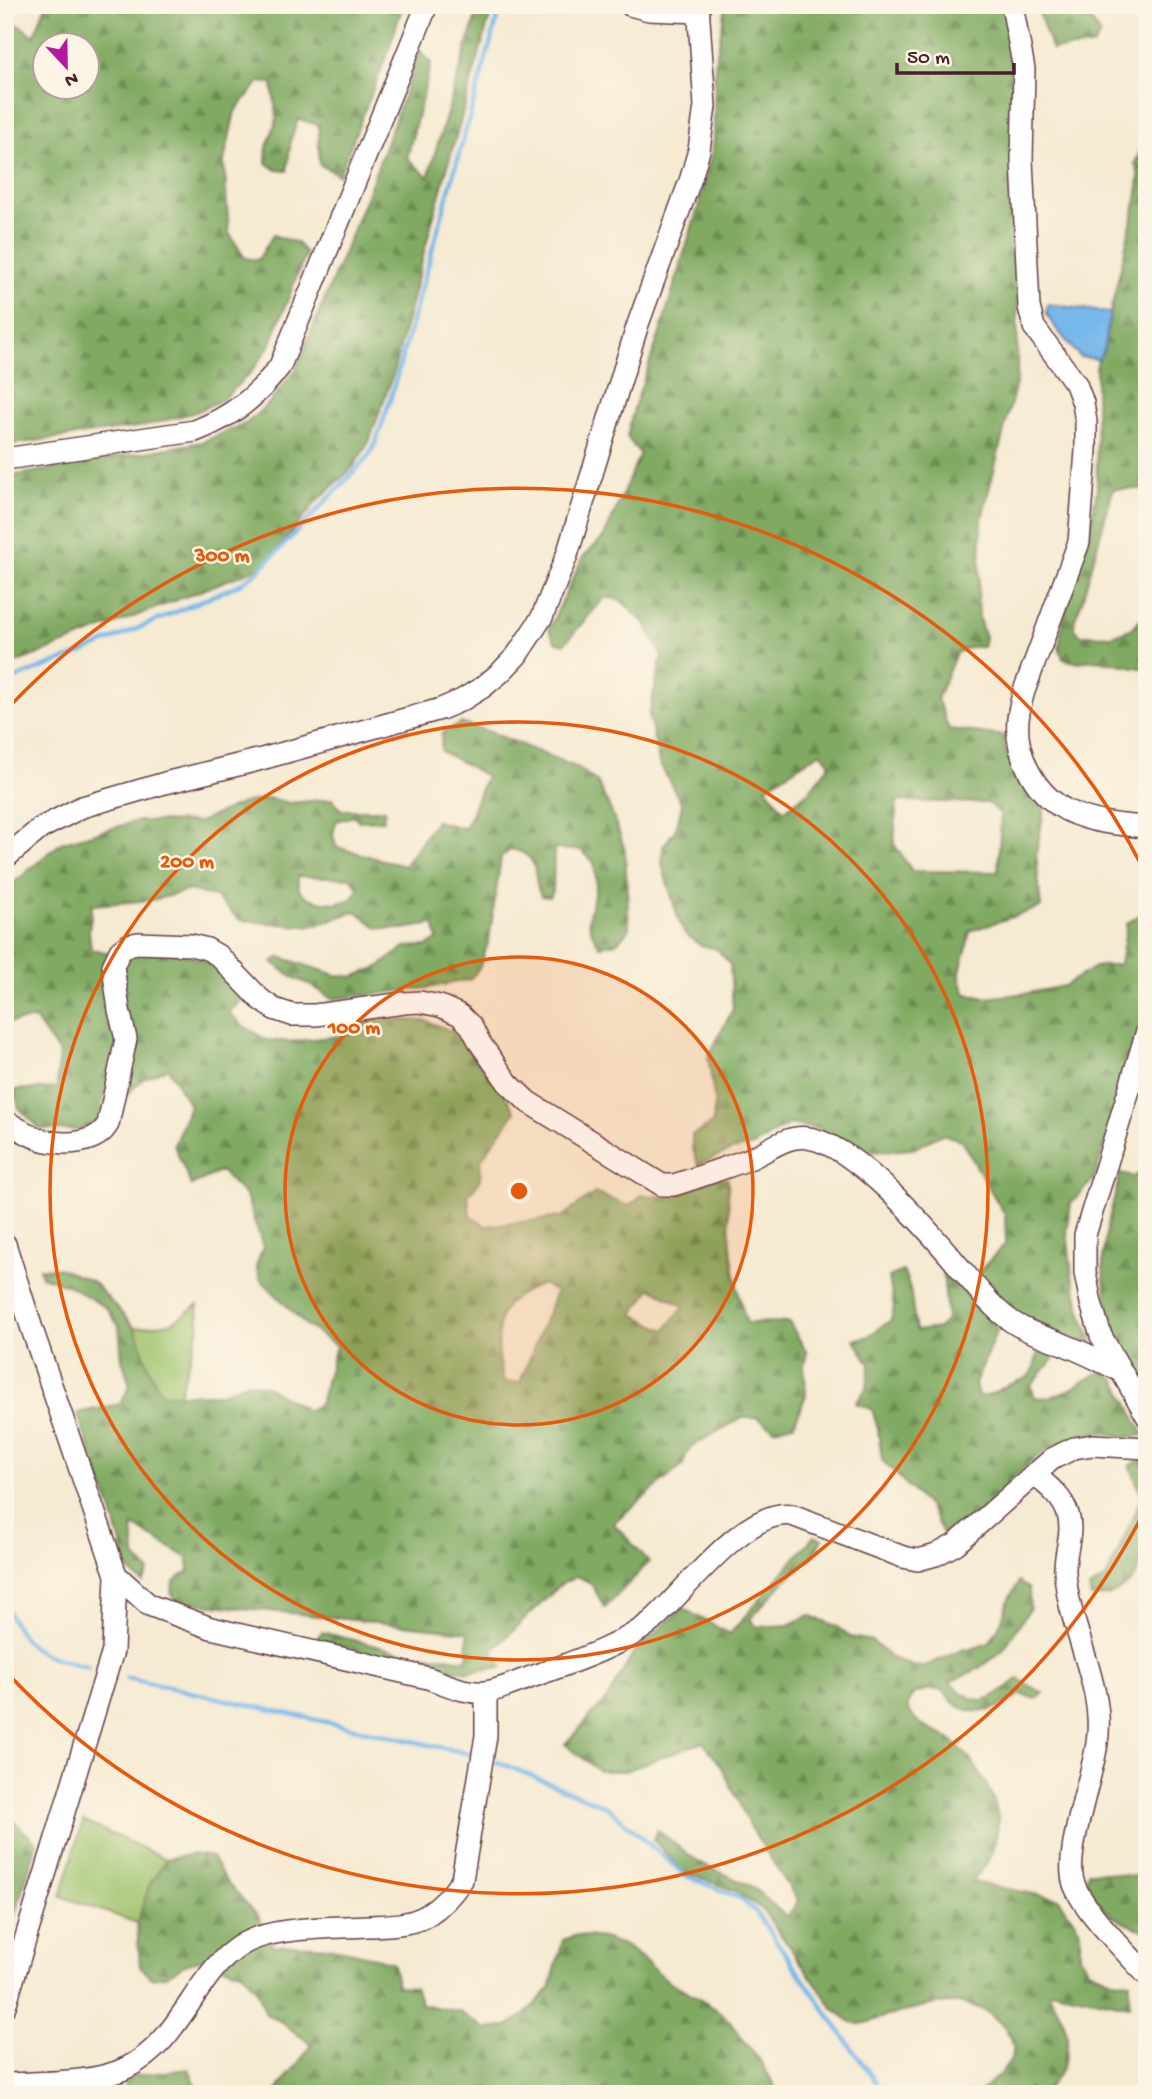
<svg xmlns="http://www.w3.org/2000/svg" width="1152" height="2099" font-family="'Gochi Hand',sans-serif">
<defs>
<pattern id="forest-firs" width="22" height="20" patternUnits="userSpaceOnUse" patternTransform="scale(1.75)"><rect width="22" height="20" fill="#80aa62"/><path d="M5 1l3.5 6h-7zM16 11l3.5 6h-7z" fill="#6b8a51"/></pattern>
</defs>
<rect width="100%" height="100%" fill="#fcf5e5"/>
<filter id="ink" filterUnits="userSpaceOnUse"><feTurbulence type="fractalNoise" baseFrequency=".0143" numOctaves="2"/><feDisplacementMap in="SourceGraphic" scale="14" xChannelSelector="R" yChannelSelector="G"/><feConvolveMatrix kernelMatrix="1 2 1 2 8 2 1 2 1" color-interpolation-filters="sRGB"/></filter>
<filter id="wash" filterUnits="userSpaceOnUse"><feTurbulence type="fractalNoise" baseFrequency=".00686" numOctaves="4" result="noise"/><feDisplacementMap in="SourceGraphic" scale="28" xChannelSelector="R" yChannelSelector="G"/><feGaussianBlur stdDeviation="1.57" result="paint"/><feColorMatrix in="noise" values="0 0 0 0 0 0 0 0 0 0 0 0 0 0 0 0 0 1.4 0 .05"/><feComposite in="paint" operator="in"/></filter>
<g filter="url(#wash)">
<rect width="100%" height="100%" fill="#f6ead2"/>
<g fill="url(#forest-firs)" stroke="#656446" stroke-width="2" fill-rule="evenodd">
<path d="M46,5H403L388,52L339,175L319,164V125L298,119L291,139L287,171L277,170L266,163L267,147L277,119L272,83L259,82L235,111L224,161L229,233L245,258L258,260L273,235L297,243L306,253L270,345L252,371L223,399L196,412L144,426L5,445V15L34,36ZM46,46H88V88H46Z"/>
<path d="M476,5H493L430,229L393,374L369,442L353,467L316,502L264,566L5,667V477L202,442L247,423L270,402L296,369L366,198L420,51L431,63L407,158L428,177L478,9Z"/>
<path d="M726,5H1004L1014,47L1018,258L1017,379L982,518L978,601L979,619L985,637L983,647H970L956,653L937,699L949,729L1004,736L1006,753L1026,786L1044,810L1036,854L1041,907L970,931C968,939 967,947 965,954C959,972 957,976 966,994L985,998L1029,993L1064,986L1095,967L1120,964L1127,923L1147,910V1014L1094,1179L1071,1203L1067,1231L1072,1275L1084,1321L1095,1347L1018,1316L976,1275L1006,1243L1005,1215L961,1140L942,1134L913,1149L873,1152L855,1150L821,1129L789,1124L753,1146L731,1150L698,1165L692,1146V1135L712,1124L715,1104L708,1057L733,1009L730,964L717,949L700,945L685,934L679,921L662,865L663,846L676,829L682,804L659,763L649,715L662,656L644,622L620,600L605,597L564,644L555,641L549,629L583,557L604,537L640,454L627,437L634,408L659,336L700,201L714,142L715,64ZM821,752L830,764L808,792L784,811L766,787ZM897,801L988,803L1001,814L998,872L912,871L894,844Z"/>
<path d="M1036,5H1063L1069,15L1092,21L1100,35L1094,45C1080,49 1067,47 1052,50Z"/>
<path d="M1147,20V117L1144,108L1139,56Z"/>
<path d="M1147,129V489H1113L1082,601L1075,618L1074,628L1080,635L1112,636L1131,629L1147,612V669L1096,660L1076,662L1063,659L1059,647L1063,621L1090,525L1097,490L1096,369L1098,359L1103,352L1110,313L1138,194L1139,176L1135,163L1143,145Z"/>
<path d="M461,723L490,732L578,768L597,782L611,811L625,850L629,930L616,943L600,946C580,917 592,915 596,885C597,878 594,869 594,862L581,850L554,849L553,891L550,897L541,896C530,875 544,857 512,849L501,857L489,940L480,966L471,979L427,988L332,999L311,985L292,977L272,962L280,957L336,975L353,977L379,967L405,947L427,946L438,939L434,924L401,929L378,928L356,911L317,925L299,926L240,920L215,897L190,890L153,900L92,905L89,932L91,949L124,956L136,950L173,951L215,964L243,999L229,1012L242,1025L267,1040L289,1042L338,1036L376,1019L427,1021L452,1031L503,1091L515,1112L481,1160L480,1180L468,1196L470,1215L486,1226L561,1217L595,1193L628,1206L637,1200L641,1195L675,1197L700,1184L718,1177L728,1179C728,1226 731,1278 747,1323L789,1322L807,1353L804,1365L806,1395L794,1424L774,1429L758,1418H742L693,1445L686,1455L683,1465L613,1523L649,1562L605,1608L591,1583L577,1576L560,1585L492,1651L503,1667L467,1672L399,1660L315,1640L322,1632L396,1651L467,1660L468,1632L185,1602L175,1599L171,1592L174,1581L189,1571L188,1558L133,1526L135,1557L149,1571L143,1583L128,1570L112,1512L77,1413L120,1404L130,1386L122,1359L119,1326L106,1308L70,1286L41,1276L39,1268H58L92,1281L105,1295L135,1328L152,1376L163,1394H220L247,1382L267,1386L308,1411L320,1403L336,1346L306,1325L260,1279L256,1266L263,1247L246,1196L221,1171L191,1185L174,1145L190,1106L168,1068L143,1079L125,1097L105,1093L97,1120L80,1130L40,1129L19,1108L14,1090L57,1088L59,1053L35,1019L5,1023V893L8,888L61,843L137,821L199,822L243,803L269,798L289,803L332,799L341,810H385L383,820L359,821L354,816L336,821L333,834L336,847L404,866L436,821L465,829L486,776L441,751L442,733ZM298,876L351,878L358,888C358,889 353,897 352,898C341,906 312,903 302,893C297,889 298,882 298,876ZM542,1284L556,1292L520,1382H504C499,1366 495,1327 503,1312C509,1298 529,1289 542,1284ZM651,1288L684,1306L665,1330L633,1314Z"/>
<path d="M1147,1168V1375C1118,1358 1103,1295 1103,1264C1103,1234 1114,1202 1120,1174L1134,1177Z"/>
<path d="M943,1268C959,1277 964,1295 977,1308C985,1316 992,1320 997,1330L975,1384L978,1396H987L1008,1385L1027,1378L1034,1368L1040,1344L1059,1352L1031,1386L1035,1397C1057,1402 1082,1382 1101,1371L1116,1380L1144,1435C1139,1436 1133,1437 1128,1437C1118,1436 1106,1431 1096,1433C1030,1441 1000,1498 954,1537L944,1535L929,1507L882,1460L878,1429L872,1409L856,1403L867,1387L870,1364L854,1339L867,1337L891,1320L894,1307L889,1277L903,1271L910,1288L916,1331L940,1328L947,1318Z"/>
<path d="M1141,1459H1147V1557C1140,1562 1139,1569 1135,1576C1124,1592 1110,1598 1091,1597L1089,1588L1106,1579L1142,1496L1130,1466Z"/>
<path d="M814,1536L823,1539L813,1555L783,1583L750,1619L757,1627L788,1625L810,1615L836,1626L850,1637L872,1641L891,1658L911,1665L925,1666L964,1649L974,1648L989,1643L999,1627L1010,1597L1019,1582L1029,1589L1030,1608L1003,1650L978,1669L950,1682C977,1711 990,1701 1018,1679L1043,1693L1036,1699L1020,1694C1002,1708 980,1719 958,1706C952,1703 948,1695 943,1690H925L913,1694L907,1705C916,1731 934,1727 952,1741C972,1757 995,1792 998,1818C999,1824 994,1848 991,1855C988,1864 978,1873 973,1882L1059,1899L1080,1930V1956L1089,1970L1112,1980L1130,1982L1129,2006L1054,1991L1049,1994C1054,2003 1061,2013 1064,2023C1073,2053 1063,2072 1043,2094H977C994,2079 1025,2060 1009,2034C977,1987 932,2004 887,2016C879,2018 869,2023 860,2024C850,2024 841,2014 833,2008L762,1909L733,1890L682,1871L653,1839L657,1830L698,1862L751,1886L787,1917L798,1901L750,1826L722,1767L703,1742L625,1771H599L565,1744L607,1699L633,1654L682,1608L730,1634Z"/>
<path d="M5,1808L11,1819L37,1843L5,1946Z"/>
<path d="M194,1854L212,1857L225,1880L258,1916L273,1946C320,1943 348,1949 393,1963L397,1986L415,1987L421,2004L460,2012L486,2029L505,2027L525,2015L550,1988L563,1940L577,1935L603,1938L623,1945L638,1955L668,1981L701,1999L723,2014L762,2063L779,2094H274L312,2045L280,2021L266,2014L257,1990L243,1973L204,1959L188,1963L166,1976L152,1978L140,1967L137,1923L150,1883L166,1859Z"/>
<path d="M1088,1871L1147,1878V1931C1131,1927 1112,1918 1101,1906C1095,1900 1091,1889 1086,1881Z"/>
<path d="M189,2069L200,2094H120L131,2076Z"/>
</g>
<g fill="#a1c56f" stroke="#76724d" stroke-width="2">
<path d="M198,1305L199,1328L179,1394H163L152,1376L135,1328L171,1323Z"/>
<path d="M83,1821L166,1859L150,1883L137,1923L61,1896Z"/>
</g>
<path fill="#76b8eb" stroke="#606c8b" stroke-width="2" d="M1048,304L1110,313L1103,352L1098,359L1080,357L1055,327L1046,313Z"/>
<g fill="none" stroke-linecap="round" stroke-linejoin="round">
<g stroke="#76b8eb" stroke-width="4.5">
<path d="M5,682L79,654L240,584L256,573L279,550L369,456L376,442L390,400L501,5"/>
<path d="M5,1605C27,1654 39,1654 88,1667"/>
<path d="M127,1678L471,1754"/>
<path d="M495,1761L607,1807L686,1876L740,1898L756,1912L884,2094"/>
</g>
</g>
</g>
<g filter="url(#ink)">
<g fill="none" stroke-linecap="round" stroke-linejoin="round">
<g stroke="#643d44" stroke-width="24">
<g id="minor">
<path d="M630,5L649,10L699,12"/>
<path d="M1012,5L1024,69L1022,160L1029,307L1034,327L1076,384L1083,403L1086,422V451L1079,542L1024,691C1022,698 1020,705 1019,712C1012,750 1033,792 1066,810C1091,823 1120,825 1147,827"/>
<path d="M5,459L195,431C231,417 257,397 280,366L427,5"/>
<path d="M5,858L41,828L82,807L165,783L258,760L441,709L462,700L483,687L501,672L517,655L542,617L567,555L638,324L691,178L699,150L705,106L698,5"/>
<path d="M1147,1031L1085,1235V1273L1091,1303L1101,1336L1147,1416"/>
<path d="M5,1121C18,1128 32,1138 46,1141C67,1145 97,1144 108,1124L126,1039L119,1010L113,966L120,951L128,945L138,943L191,945L207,949L219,956L260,999L274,1009L292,1015H315L404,1003L420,1002L440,1006L460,1015L471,1026L480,1043L508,1083L528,1102L662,1185H674C697,1178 721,1169 744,1161C765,1154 785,1134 808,1138C854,1144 930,1232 960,1268C975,1285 988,1304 1007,1318C1023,1331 1046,1337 1065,1345C1085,1353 1103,1362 1122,1372"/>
<path d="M5,1244L32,1329L116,1575L113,1651L5,2006"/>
<path d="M1034,1474C1048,1486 1062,1496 1068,1514C1074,1534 1064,1552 1065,1572C1068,1628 1106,1688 1097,1743C1093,1775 1063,1856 1074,1884C1083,1910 1127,1953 1147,1975"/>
<path d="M116,1575L149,1605L211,1628L428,1678C446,1684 466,1694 485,1692C498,1691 514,1683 526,1679C564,1665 621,1647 652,1621C685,1592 745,1508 792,1515L903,1557L918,1560L936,1555L956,1544L1052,1459L1074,1448L1093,1445L1147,1448"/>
<path d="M5,2084C41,2082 95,2084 126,2068C187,2039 197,1959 256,1938C288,1927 332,1928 367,1926C387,1925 411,1926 429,1914C442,1906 453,1893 462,1880L486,1736V1692"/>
</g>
</g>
<use href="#minor" stroke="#fff" stroke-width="21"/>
</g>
</g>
<circle cx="519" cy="1191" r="234" fill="#e8590c" fill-opacity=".12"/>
<g fill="none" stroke="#e8590c" stroke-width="3.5">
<circle cx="519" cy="1191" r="234"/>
<circle cx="519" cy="1191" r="469"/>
<path d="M1145 1510A703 703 0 0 1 9 1675M9 707A703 703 0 0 1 1145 872"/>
</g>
<circle cx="519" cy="1191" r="10" fill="#e8590c" stroke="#fcf5e5" stroke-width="3.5"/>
<g font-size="21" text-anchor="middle" font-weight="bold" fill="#e8590c" stroke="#fcf5e5" stroke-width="5" stroke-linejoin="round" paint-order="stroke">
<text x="222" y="561">300 m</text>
<text x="187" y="867">200 m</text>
<text x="354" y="1033">100 m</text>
</g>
<rect width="1152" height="2099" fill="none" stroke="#fcf5e5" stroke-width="28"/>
<g transform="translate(66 66) rotate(158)"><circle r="33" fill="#fcf5e5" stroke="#b59f9b" stroke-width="2"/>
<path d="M0-5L12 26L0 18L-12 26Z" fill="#b5179e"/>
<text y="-10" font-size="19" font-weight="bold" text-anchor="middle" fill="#4a1f2b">N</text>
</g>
<path d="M897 63v10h117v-10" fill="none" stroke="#4a1f2b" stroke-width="3.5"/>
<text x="907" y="63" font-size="21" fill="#4a1f2b" stroke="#fcf5e5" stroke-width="5" paint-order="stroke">50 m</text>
</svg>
